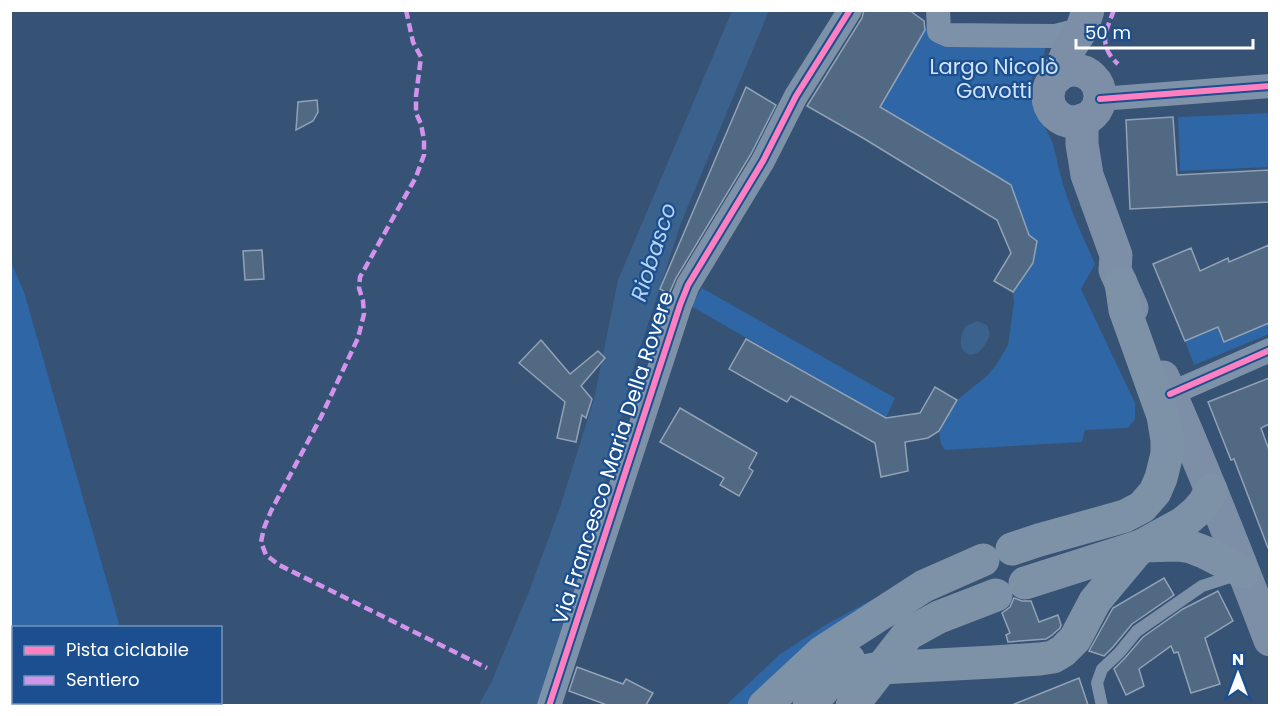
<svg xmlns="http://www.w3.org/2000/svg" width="1280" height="716" font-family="Poppins,sans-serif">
<rect width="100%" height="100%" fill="#365274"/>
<g fill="#2f66a5">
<path d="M928,23L1046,44C1045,48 1045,53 1043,57C1038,67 1031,75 1031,87C1030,108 1045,123 1052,142C1056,152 1057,163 1060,173C1068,205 1082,235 1095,264L1081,289L1135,403V419L1128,428L1085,430L1082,442L945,450L941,444L939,431L957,400L987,376L996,365L1008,345L1014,303L1013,292L1033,263L1037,241L1029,235L1011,185L998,177L880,107Z"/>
<path d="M1269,113V167L1180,171L1178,117Z"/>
<path d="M10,260L24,292L120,627L14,628V702H144L145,705H11Z"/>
<path d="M702,288L895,398L886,418L691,306Z"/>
<path d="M1269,323V334L1194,365L1185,341L1218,327L1224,342Z"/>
<path d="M931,570L767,685L748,705L725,706L780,654L827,624L875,598Z"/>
</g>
<g fill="#3b618d">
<path d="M732,11H769L681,223L632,373L597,516L539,705L478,706L492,681L498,666L530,589L560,507L594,399L618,280Z"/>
<path d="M977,321L987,325L990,334C977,371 949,352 966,326Z"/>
</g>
<g fill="#526984" stroke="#92a2b6" stroke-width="1.5">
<path d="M864,10H909L924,21L925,30L880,107L998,177L1011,185L1029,235L1037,241L1033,263L1013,292L994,281L1011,253L997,220L863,138L807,106L862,18Z"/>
<path d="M746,87L776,105L751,154L676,278L669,294L660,289Z"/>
<path d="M317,100L318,112L313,121L296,130L298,102Z"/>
<path d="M1173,117L1177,175L1269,170V202L1130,209L1126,120Z"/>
<path d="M1269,245V323L1224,342L1218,327L1185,341L1153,264L1191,248L1200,271L1228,258L1229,262Z"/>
<path d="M262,250L264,279L245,280L243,251Z"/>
<path d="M746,339L886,418L920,413L935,387L957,400L939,431L928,438L905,442L908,471L881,477L875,443L791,396L787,402L729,369Z"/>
<path d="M541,340L570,374L598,351L605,358L581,386L592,399L586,418L582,415L576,442L557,438L565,402L519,363Z"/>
<path d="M1269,378V424L1261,428L1269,450V548H1268L1234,459L1231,460L1208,402Z"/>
<path d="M680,408L757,453L749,468L753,471L739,496L720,485L724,478L660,442Z"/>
<path d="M1164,578L1174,595L1132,624L1113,647L1104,656L1089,651L1113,608Z"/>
<path d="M1218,591L1233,621L1205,638L1220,684L1191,693L1178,652L1174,653L1171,646L1139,669L1144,686L1126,695L1114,669L1125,658L1143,637L1183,609Z"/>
<path d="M1014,598L1022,601H1031L1039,622L1058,615L1061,625L1060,628L1051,636L1046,639L1008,642L1006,635L1010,633L1002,613L1010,607Z"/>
<path d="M577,667L623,684L626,679L653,693L646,705H607L569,691Z"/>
<path d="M1079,678L1088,705H1012Z"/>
</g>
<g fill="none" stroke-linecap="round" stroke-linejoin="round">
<path stroke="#7d92a8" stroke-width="12" d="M1102,706L1097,683L1102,669L1119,653L1137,631L1202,586L1236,575"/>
<g stroke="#7d92a8" stroke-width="24">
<path d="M938,10L939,31L948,35L1055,36L1082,29"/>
<path d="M1100,99L1270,86"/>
<path d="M1170,394L1270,350"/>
<path d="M549,706L680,305L688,285L763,161L796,96L850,10"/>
</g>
<g stroke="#7d8ea7" stroke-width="33">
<circle cx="1074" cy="96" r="26"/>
<path d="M1057,77L1069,49L1082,29L1088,10"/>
<path d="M1082,120V144L1087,175L1116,255L1115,270L1132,308"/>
<path d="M1163,377C1201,463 1236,551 1270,640"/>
</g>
<g stroke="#7e92a7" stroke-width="33">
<path d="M1012,549L1039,540L1125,516L1142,507L1155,492L1161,478L1167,454V440L1163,416L1125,310L1121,283"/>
<path d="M1025,583L1141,546L1179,545L1191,547L1204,552L1243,572"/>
<path d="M836,676L880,668L993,662L1040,659L1053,657L1063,651L1075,639L1095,601L1141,546L1183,523L1196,512L1204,503L1211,490"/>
<path d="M764,706L822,652L924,586L983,560"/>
<path d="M809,706L849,660"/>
<path d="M852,706L908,634L939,617L996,595"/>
</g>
<g stroke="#d193ec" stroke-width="4.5" stroke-dasharray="9 4.5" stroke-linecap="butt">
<path d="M406,10L413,42L421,57L416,96V113L421,124L424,140V155L416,177L360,277L359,288L363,301L364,314L358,338L321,417L271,511L264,528L261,542L266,555L279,565L487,668"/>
<path d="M1114,10C1105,33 1098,45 1118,64"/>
</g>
<g stroke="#1b4f8f" stroke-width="10">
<g id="cycleway">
<path d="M1100,99L1270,86"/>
<path d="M1170,394L1270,350"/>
<path d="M549,706L680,305L688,285L763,161L796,96L850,10"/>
</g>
</g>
<use href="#cycleway" stroke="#ff80c0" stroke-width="6"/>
</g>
<g text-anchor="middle" stroke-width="4.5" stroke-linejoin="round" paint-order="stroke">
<g font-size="21" fill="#cfe3fa" stroke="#1b4f8f">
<text x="994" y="74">Largo Nicolò<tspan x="994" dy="24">Gavotti</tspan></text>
</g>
<g font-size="21" fill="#fff" stroke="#1b4f8f">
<text transform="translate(613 458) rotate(-72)" y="7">Via Francesco Maria Della Rovere</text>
</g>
<g font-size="22" font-style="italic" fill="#b5d3f5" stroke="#1b4f8f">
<text transform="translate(653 252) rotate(-72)" y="8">Riobasco</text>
</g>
</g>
<rect width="1280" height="716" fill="none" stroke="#ffffff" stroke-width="24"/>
<rect x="12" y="626" width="210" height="78" fill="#1b4f8f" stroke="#7695bc" stroke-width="1.5"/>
<rect x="24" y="646" width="30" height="9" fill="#ff80c0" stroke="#7695bc" stroke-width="1.5"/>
<text x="66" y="656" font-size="18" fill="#ffffff">Pista ciclabile</text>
<rect x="24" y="676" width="30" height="9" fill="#d193ec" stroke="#7695bc" stroke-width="1.5"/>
<text x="66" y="686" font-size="18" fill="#ffffff">Sentiero</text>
<g transform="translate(1238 674)" stroke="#1b4f8f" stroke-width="4.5" paint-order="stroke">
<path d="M0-4.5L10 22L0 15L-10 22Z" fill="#ffffff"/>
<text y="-9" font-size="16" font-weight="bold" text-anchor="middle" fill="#ffffff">N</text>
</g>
<path d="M1076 39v9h177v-9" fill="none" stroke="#ffffff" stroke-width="3"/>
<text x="1085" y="39" font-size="18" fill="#ffffff" stroke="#1b4f8f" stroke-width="4.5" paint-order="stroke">50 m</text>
</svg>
